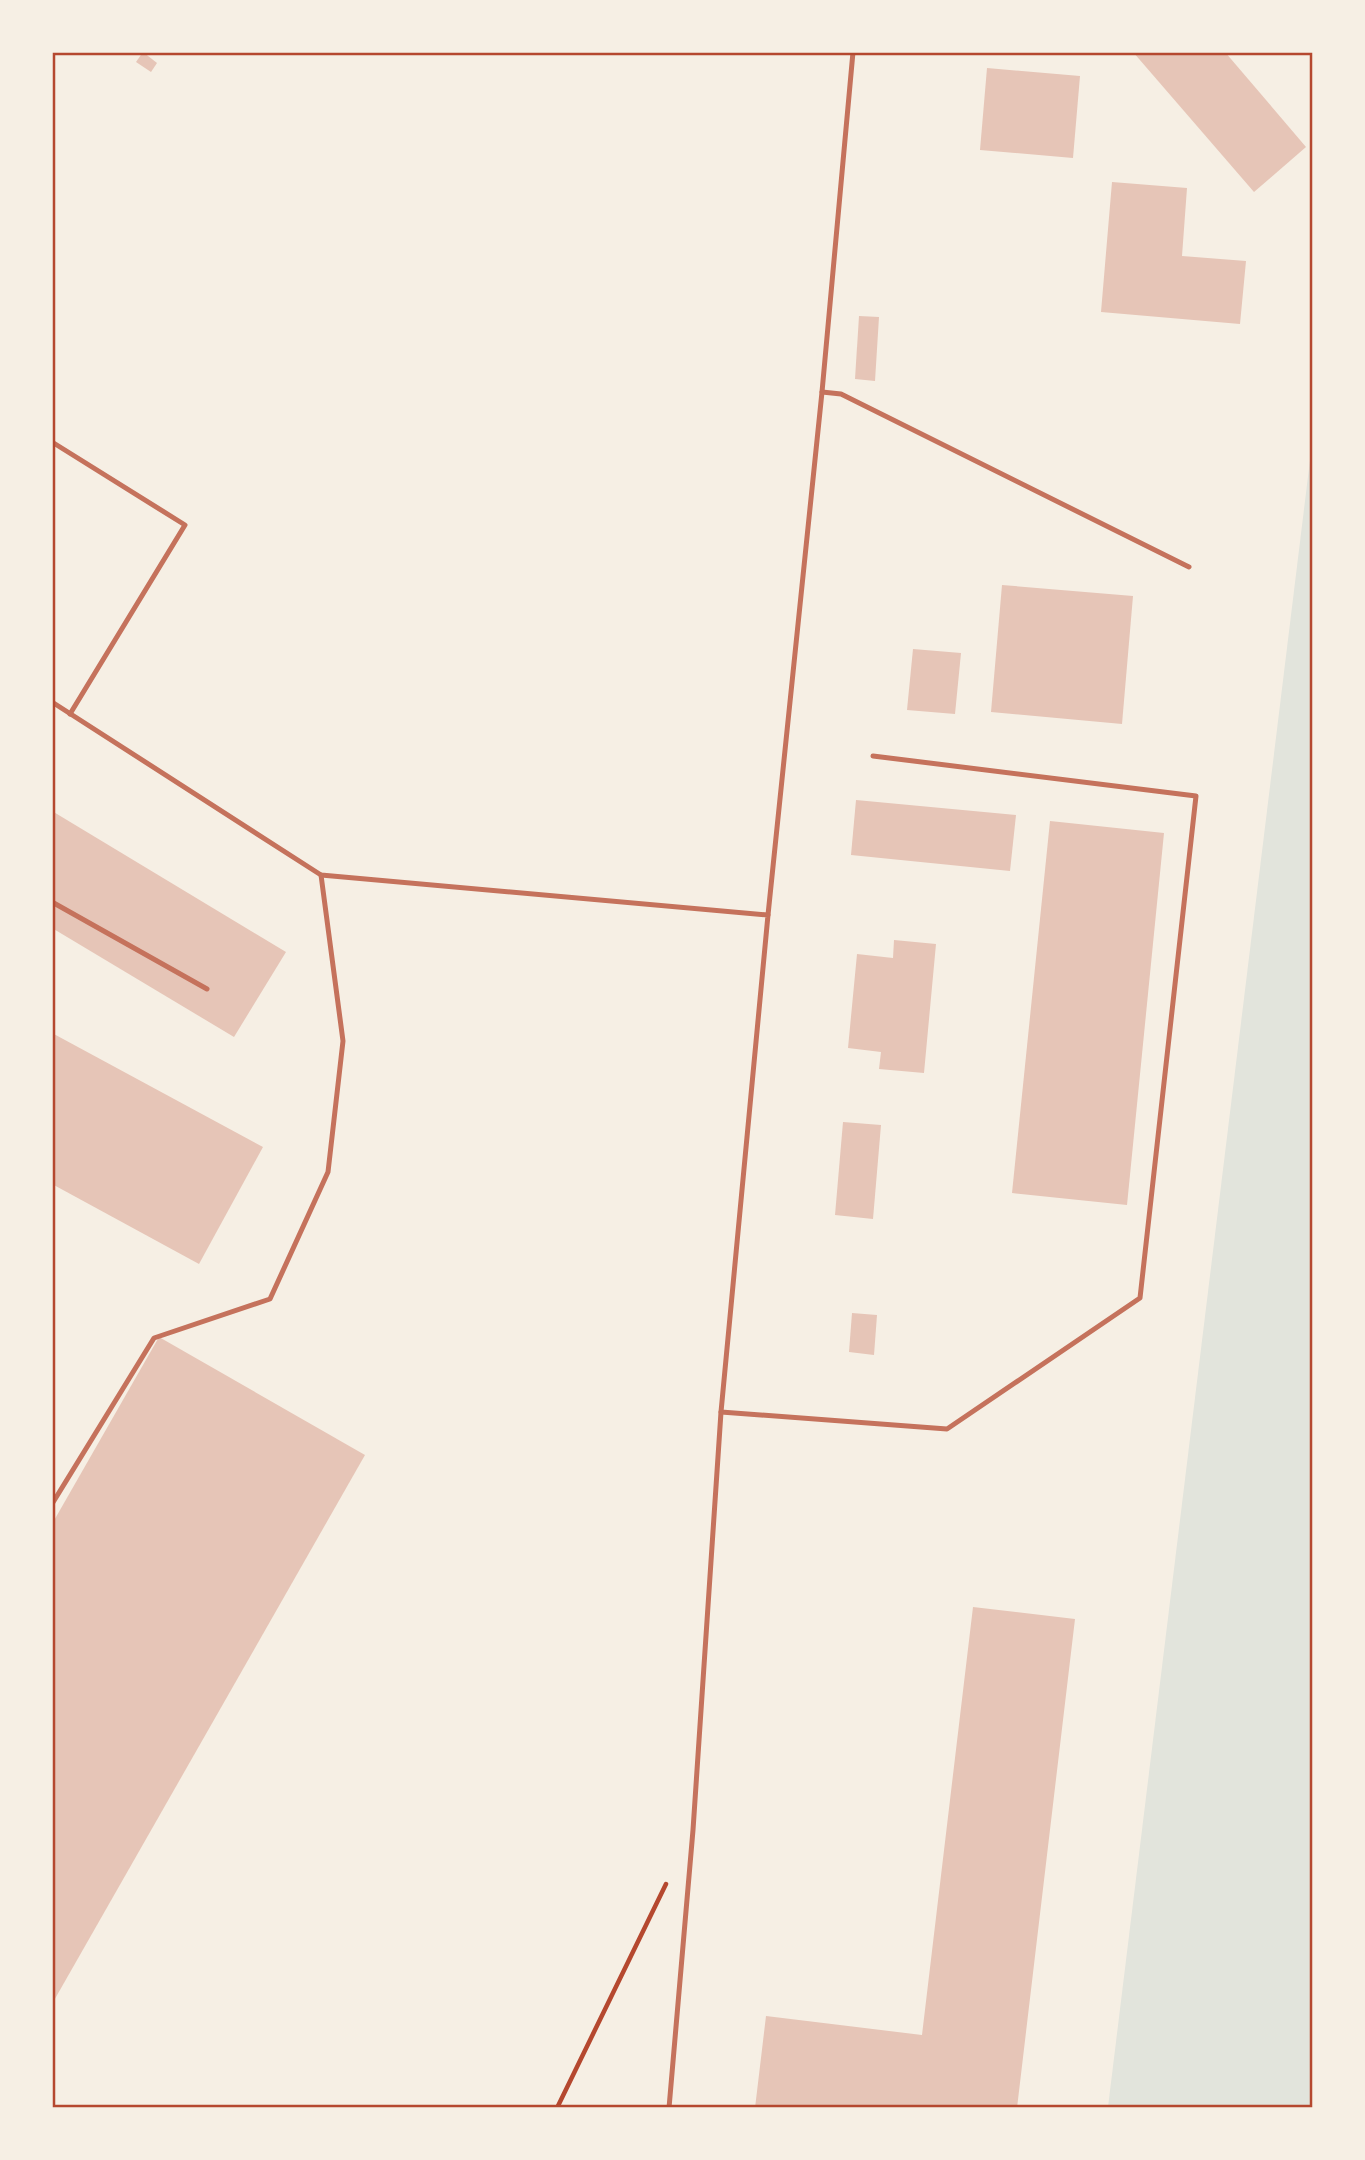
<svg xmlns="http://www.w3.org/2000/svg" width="1365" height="2160" font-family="'Open Sans',sans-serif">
<rect width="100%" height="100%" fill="#f6efe4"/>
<path fill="#e2e4dc" d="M1312,444V2107H1108Z"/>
<g fill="#e6c5b7">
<path d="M143,52L157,63L151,72L136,62Z"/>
<path d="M1133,52H1225L1306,147L1254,192Z"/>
<path d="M987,68L1080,76L1073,158L980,150Z"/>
<path d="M1112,182L1187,188L1182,256L1246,261L1240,324L1101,312Z"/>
<path d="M859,316L879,317L875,381L855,379Z"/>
<path d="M1002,585L1133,596L1122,724L991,712Z"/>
<path d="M913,649L961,653L955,714L907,710Z"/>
<path d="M856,800L1016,815L1010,871L851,855Z"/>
<path d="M52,811L286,952L234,1037L52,928Z"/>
<path d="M1050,821L1164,833L1127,1205L1012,1193Z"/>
<path d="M894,940L936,944L924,1073L879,1069L881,1052L848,1048L857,954L893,958Z"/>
<path d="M52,1033L263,1147L199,1264L52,1184Z"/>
<path d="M843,1122L881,1125L873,1219L835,1215Z"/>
<path d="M852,1313L877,1315L874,1355L849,1352Z"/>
<path d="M159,1337L365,1455L52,2004V1524Z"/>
<path d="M973,1607L1075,1619L1017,2108H755L766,2016L922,2035Z"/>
</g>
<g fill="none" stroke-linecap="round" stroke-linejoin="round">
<path stroke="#b5482f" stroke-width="4.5" d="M557,2108L666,1884"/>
<g stroke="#c5725c" stroke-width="5">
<path d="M822,392L841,394L1189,567"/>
<path d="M52,442L185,525L70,714"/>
<path d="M52,702L321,875L768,915L721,1412L947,1429L1140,1298L1196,796L873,756"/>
<path d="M52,902L207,989"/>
<path d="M768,915L822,392L853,52"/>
<path d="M52,1504L154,1338L270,1299L328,1172L343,1041L321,875"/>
<path d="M669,2108L693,1830L721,1412"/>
</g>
</g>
<rect width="1365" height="2160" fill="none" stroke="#f6efe4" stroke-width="108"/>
<rect x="54" y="54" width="1257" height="2052" fill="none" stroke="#b5482f" stroke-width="2.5"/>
</svg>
